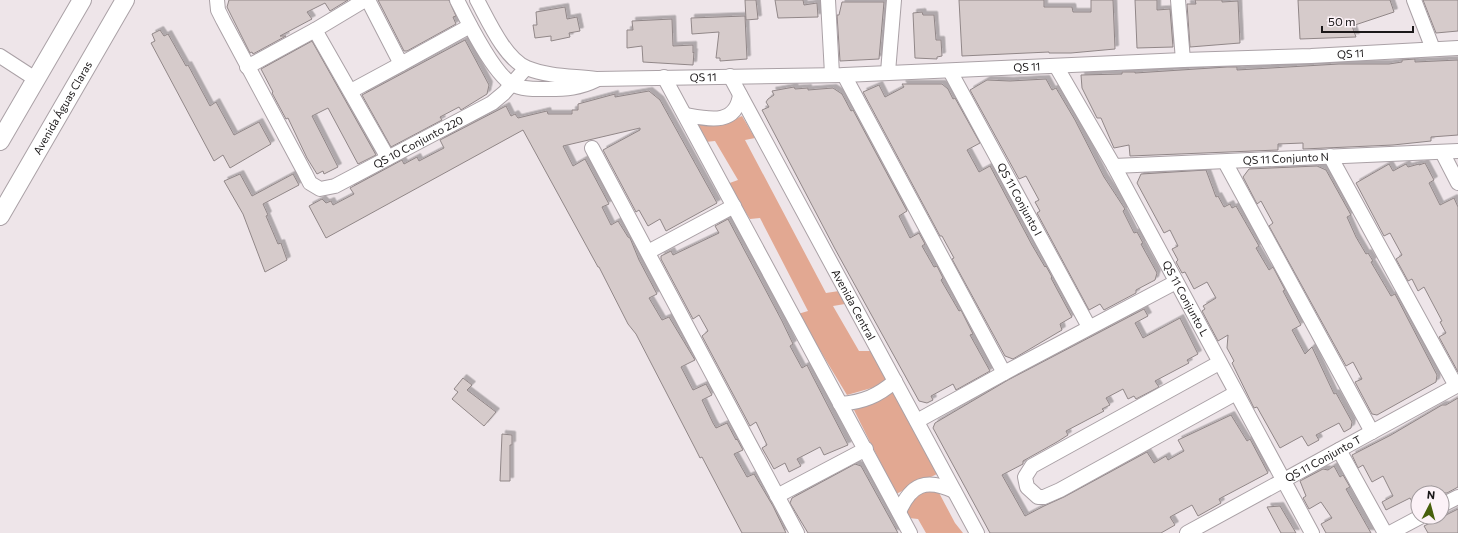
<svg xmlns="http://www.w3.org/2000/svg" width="1458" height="533" font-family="Commissioner,sans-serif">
<defs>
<filter id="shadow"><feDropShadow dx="3.5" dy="-3.5" stdDeviation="0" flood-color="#0004"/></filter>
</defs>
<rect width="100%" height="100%" fill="#eee5e9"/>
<g fill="#e2a892">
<path d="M742,116L755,138L745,140L826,293L839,291L845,304L833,306L859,351H872L889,383L847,395L798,314L808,311L760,218L750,219L727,184L738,180L715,141L705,142L697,125L725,124Z"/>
<path d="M894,392L937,474L896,494L854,410Z"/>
<path d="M937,489L955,523L963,533H926L918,519L909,518L906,507L918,491Z"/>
</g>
<g fill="#d6cbcb" stroke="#918788" filter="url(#shadow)">
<path d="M229,0H348L330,11L325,3L307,12L312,19L280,36H286L253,54L252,52L250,53L227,7Z"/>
<path d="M378,0H449L456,16L453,17L456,24L407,51H404Z"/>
<path d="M745,0H756L758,19L746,20Z"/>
<path d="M775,0H803L804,5L817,3L818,17L778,18Z"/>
<path d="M959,0H1044V7H1072L1073,12H1091V0H1113L1115,49L1071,53H1049V52L962,56Z"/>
<path d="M1135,0H1157V10L1170,9L1173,47L1137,48Z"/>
<path d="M1195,0H1222V2L1238,1L1240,43L1190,47L1187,4H1196Z"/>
<path d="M1298,0H1390L1394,12L1352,26L1356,37L1300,39Z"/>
<path d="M1423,0H1458V31L1436,33Z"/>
<path d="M842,2H884L879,59L840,61L837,15H839Z"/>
<path d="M565,7L567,19L577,17L580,31L569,33L570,37L551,41V36L535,38L533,25H537L536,12Z"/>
<path d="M922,12L923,15H934L936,40H941L942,56L937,57V59L915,58L913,13Z"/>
<path d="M745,16L747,59L720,61V58H716L719,32L692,34L691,18Z"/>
<path d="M672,19L673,46L693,45V53L694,52L693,65L643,62L642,46L627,48V30H633L632,21Z"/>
<path d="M160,30L164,36L168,34L186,66L188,65L210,106L216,102L234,135L259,122L271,144L230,168L223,155L214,161L151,43L155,41L152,34Z"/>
<path d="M465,40L489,85L487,94L461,110L459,107L440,117L442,120L391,147L362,95Z"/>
<path d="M312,41L376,155L358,164L328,108L312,116L338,167L324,174L323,171L317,174L307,158L288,118L286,119L272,93L273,92L261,69Z"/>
<path d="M1415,59V62L1458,60V135L1431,137V141L1393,145L1303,149V143L1278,144V150L1130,156L1129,145L1114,148L1101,118H1097L1082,88L1081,75L1122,74V72H1135V73L1227,67H1237V70L1339,64H1389L1402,62V60Z"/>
<path d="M1046,79L1052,90L1056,88L1075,120L1104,177L1125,209L1123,211L1134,233L1137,232L1143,243L1141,244L1157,273L1155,280L1136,290V293L1104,310L1100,304L1089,310L1037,213L1040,211L1035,202L1039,200L1026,176L1019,179L970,90L987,80L1010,81Z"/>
<path d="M902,84H942L948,89L953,99L955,98L980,143L967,150L979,172L990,166L1032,245L1045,267L1046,266L1052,277L1051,278L1072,317L1060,324L1062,330L1013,359L1005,356L952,259L954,258L942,236H940L863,92L879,85L885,97L904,87Z"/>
<path d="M794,87L795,89L808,88V90L833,88L842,94L851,111L853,110L907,211L899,216L910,238L919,233L925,244L922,246L934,267L937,266L943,278L941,280L959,311L961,310L973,334L970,335L990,371L956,390L953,384L931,396L933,400L927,403L919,401L835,249L762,110L769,107L766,102L768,99L774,95L772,91Z"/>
<path d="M649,91L660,100L717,203L666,231L660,219L648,226L639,210L636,212L603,150L640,130V128L563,146L573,166L585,159L609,204L602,207L611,225L618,221L628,237L630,238L639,260L657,294L649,298L662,320L669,317L695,360L681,367L693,390L706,384L712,395L702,400L713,423L716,428L727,423L736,440L737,439L743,450L734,454L747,477L754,474L773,506L786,533H742L702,457L700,458L695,448L636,334L628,324L599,267H598L523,130L326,238L309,206L322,199L326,203L331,201L333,205L354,194L350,188L402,160L404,164L417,157L419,161L444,148L440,140L506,106L511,116L515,114L518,118L547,111L548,114H572V110H578V104L615,94V97Z"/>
<path d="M1425,163L1434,180L1429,183L1440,205L1454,198L1458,207V372L1439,337L1446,333L1440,322L1442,321L1424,287L1418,291L1412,279L1408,281L1396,259L1402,255L1390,233L1384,236L1356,183L1389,164L1393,171L1406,164L1408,167L1419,164V165Z"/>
<path d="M1317,166L1326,170L1351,215L1347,217L1356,237L1366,254L1368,253L1373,261L1371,262L1391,296L1395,294L1437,375L1436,382L1377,415L1372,414L1355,382L1362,379L1353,362L1346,366L1269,226L1273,223L1261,201L1257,204L1243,177L1249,169Z"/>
<path d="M1206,170L1216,197L1218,196L1224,207L1230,204L1232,208L1236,206L1259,246L1256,248L1269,270L1273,267L1285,290L1283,291L1301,325L1292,330L1305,354L1312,347L1334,394L1336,393L1352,422L1351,428L1344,432L1339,423L1316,435L1319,440L1308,446L1302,436L1280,448L1257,407L1254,408L1232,363L1234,361L1227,348L1228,335L1218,341L1202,311L1205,309L1203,306L1216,298L1207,282L1194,289L1185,272L1182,273L1176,262L1178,260L1172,249L1178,246L1170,230L1164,233L1137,183L1141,174Z"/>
<path d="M240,174L252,196L293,174L299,185L263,204L268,215L266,216L278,244L281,243L287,260L265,272L243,214L224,181Z"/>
<path d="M728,219L782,321L793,344L790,346L802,368L807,365L812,375L848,445L824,455L820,447L797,459L801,466L789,472L785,463L774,469L762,448L767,445L756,422L750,426L702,336L708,331L699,315L693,319L661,259V256L671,251L673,255L719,233L715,226Z"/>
<path d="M1144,309L1148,316L1135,323L1143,338L1180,318L1198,354L1187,360L1189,363L1155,381L1159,387L1136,399L1134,396L1128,399L1123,389L1106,398L1110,405L1102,409L1104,411L1066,431L1068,435L1057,442L1023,461V464L1002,475L1025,516L1044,506L1064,497L1147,452L1154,463L1166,456L1168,460L1184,451L1178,440L1231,415L1247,441L1250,439L1268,473L1219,499L1221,503L1198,516L1192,505L1170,517L1175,525L1161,533H990L933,428L935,423L1008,380Z"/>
<path d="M463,378L472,385L467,390L496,412L484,426L452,399L458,392L454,389Z"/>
<path d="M1458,398V487L1447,493H1435L1432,486L1418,493V509H1416L1410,498L1386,510L1382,502L1393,496L1383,476L1372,482L1363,465L1358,468L1352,455L1391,435L1442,405H1446Z"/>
<path d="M502,434L512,435V445H510V481H500Z"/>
<path d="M855,464L861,466L898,533H808L790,503L792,498Z"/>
<path d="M1334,466L1340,477L1343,475L1350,487L1346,489L1371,533H1326L1321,524L1332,518L1321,502L1309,509L1303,498L1306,496L1300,481L1323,469L1328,470Z"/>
<path d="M1280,506L1296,533H1281L1267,507Z"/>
<path d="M1458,509V533H1428L1424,526Z"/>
</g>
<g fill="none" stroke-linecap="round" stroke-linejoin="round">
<g stroke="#aaa1a6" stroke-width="16">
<g id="minor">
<path id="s1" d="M217,0L218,10L223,20L305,173L310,183L320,189L335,186L492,103L504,93L526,68"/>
<path d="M368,0L401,64L470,26"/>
<path d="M457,0C467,20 493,73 512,84C522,90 537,89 548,89C566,89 580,88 596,80"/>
<path id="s2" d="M477,0C488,20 505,59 527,68C549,77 573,76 596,79L844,75L1183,60L1311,56L1458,48"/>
<path d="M828,0L832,74"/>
<path d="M1178,0L1183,60"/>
<path d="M1414,0L1433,49"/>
<path d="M315,30L365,0"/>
<path d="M0,56L37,80"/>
<path id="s3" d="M1056,66L1114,166L1312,533"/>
<path d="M247,67L315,30L388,158"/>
<path id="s4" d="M950,71L1089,327"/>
<path d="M888,72L894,0"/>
<path d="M844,75L1004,373"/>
<path id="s5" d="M730,76L977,533"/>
<path d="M664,77L910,533"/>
<path d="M351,91L401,64"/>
<path d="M685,115C708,119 736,126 740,95"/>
<path d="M592,148L797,533"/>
<path d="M1442,152L1458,183"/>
<path d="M1330,156L1456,386"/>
<path d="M1225,162L1372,432"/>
<path id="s6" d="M1114,166L1458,151"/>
<path d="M648,252L734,206"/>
<path d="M1219,363L1032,466L1025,477L1027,487L1038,497H1044L1060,490L1236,393"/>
<path d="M840,404C863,402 878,396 895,381"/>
<path d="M917,421L1004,373L1176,282"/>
<path d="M1339,450L1385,533"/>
<path d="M777,496L866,449"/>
<path d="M1442,505L1458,497"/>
<path d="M899,512C911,484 926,478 954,491"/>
<path id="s7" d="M1187,533L1458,385"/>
<path d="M1390,533L1420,517"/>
</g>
</g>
<g stroke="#aaa1a6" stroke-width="20">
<g id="major">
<path d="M0,141L82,0"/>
<path id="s8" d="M0,216L125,0"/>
</g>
</g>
<use href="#minor" stroke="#fff" stroke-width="14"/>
<use href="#major" stroke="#fff" stroke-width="18"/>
</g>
<g text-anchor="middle" stroke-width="3" stroke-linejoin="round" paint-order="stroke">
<g font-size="11" fill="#1b1819" stroke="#fcf2f7">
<text dy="4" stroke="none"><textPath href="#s2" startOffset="911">QS 11</textPath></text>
<text dy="4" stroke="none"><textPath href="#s2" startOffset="587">QS 11</textPath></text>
<text dy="4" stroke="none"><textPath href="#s2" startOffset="263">QS 11</textPath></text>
<text dy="4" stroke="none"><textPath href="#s8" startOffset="125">Avenida Águas Claras</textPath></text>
<text dy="4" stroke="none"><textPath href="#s1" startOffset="327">QS 10 Conjunto 220</textPath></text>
<text dy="4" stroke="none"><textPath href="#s6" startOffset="172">QS 11 Conjunto N</textPath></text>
<text dy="4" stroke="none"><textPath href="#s4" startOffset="146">QS 11 Conjunto I</textPath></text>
<text dy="4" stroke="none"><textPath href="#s3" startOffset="266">QS 11 Conjunto L</textPath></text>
<text dy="4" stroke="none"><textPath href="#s5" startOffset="260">Avenida Central</textPath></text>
<text dy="4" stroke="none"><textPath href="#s7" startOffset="155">QS 11 Conjunto T</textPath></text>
</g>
</g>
<g transform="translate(1430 505) rotate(6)"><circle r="19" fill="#fcf2f7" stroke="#a29b9e"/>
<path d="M0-3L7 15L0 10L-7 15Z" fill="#48600c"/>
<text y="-6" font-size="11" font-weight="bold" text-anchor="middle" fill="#1b1819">N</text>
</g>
<path d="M1322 26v6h91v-6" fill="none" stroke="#1b1819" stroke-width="2"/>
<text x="1328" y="26" font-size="12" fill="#1b1819" stroke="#fcf2f7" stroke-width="3" paint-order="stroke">50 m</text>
</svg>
